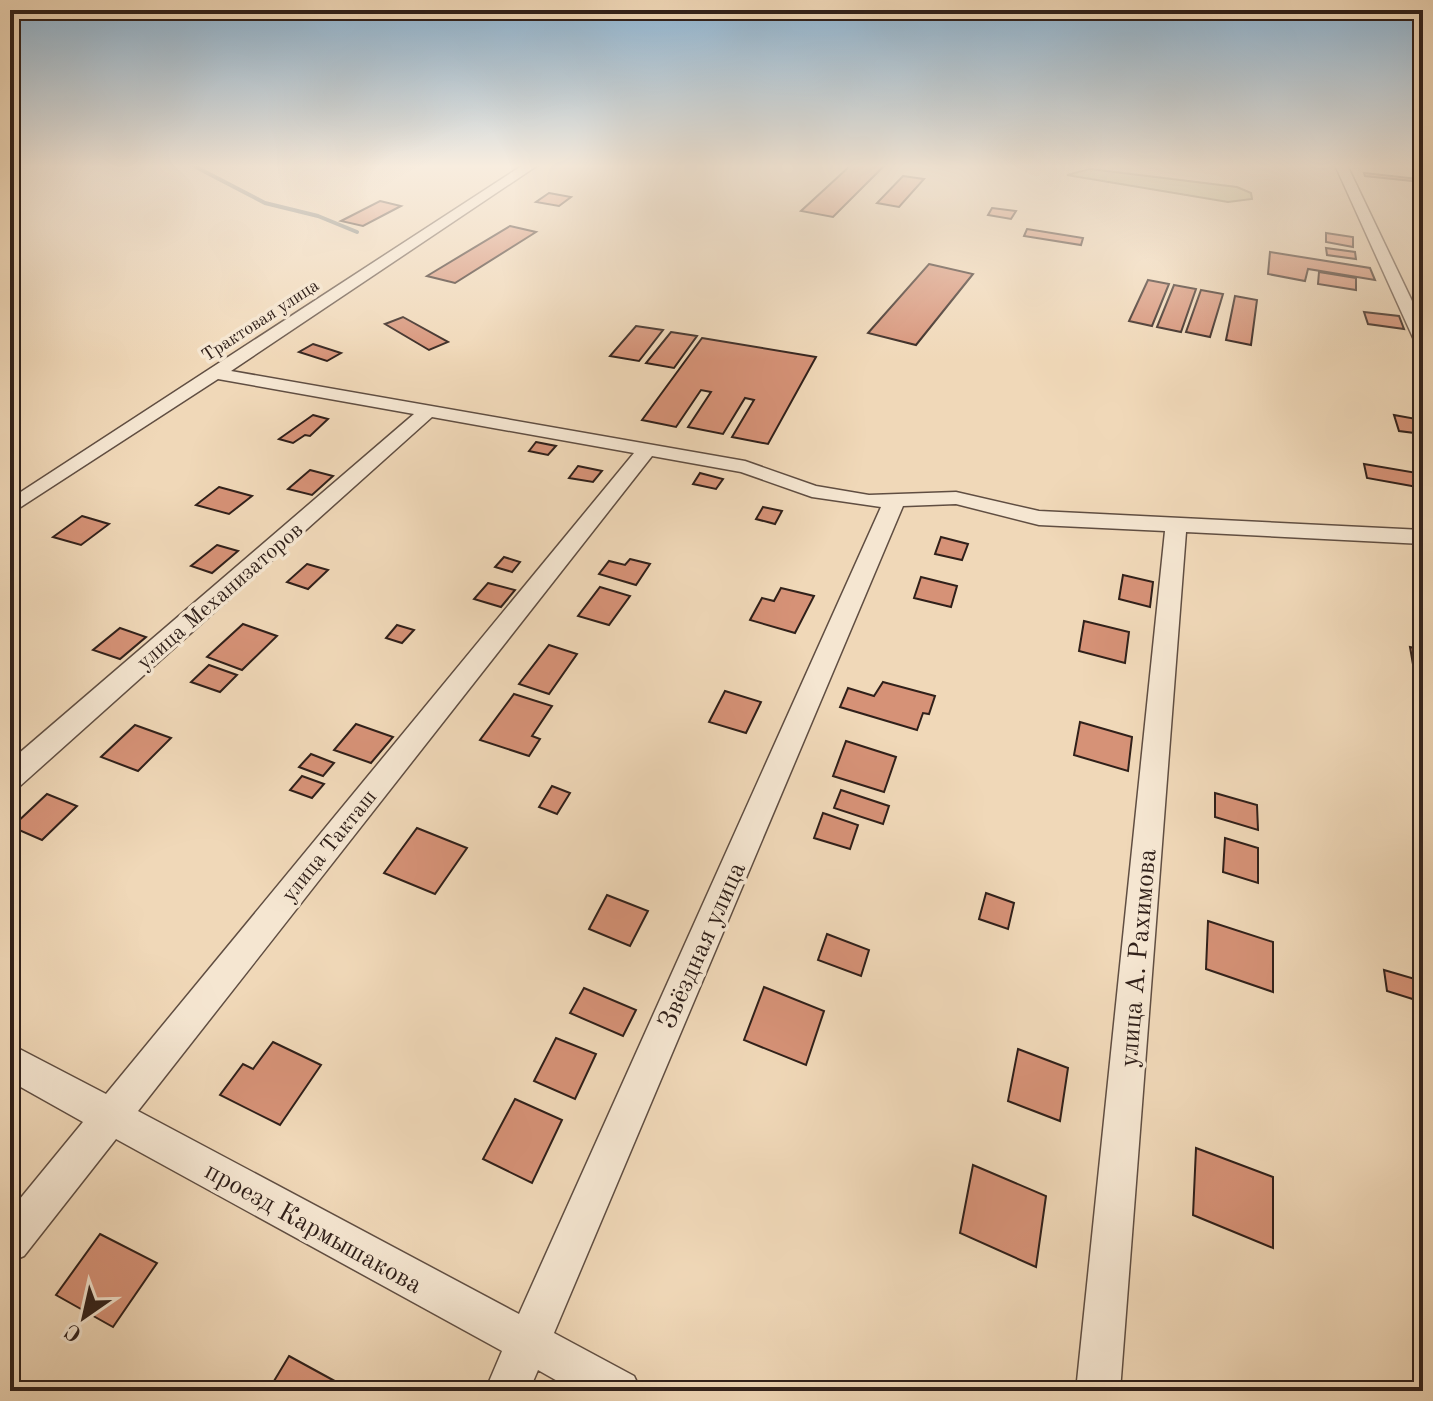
<svg xmlns="http://www.w3.org/2000/svg" width="1433" height="1401" font-family="'Old Standard TT',serif">
<rect width="100%" height="100%" fill="#f0d8b8"/>
<filter id="stains"><feTurbulence type="fractalNoise" baseFrequency=".0025" numOctaves="4"/><feColorMatrix values="0 0 0 0 .2 0 0 0 0 .09 0 0 0 0 .02 0 0 0 .5 -.17"/></filter>
<radialGradient id="worn" r=".72"><stop offset=".6" stop-color="#630" stop-opacity="0"/><stop offset="1" stop-color="#630" stop-opacity=".3"/></radialGradient>
<path fill="#bebd8b" stroke="#776e52" stroke-width="2" d="M1090,169L1237,187L1251,193L1252,199L1228,202L1067,175Z"/>
<g fill="none" stroke-linecap="round" stroke-linejoin="round">
<path stroke="#737b7a" stroke-width="4" d="M192,165L265,203L318,216L357,232"/>
</g>
<g fill="#d69277" stroke="#30201a" stroke-width="2">
<path d="M851,165H885L833,217L801,211Z"/>
<path d="M1413,170L1420,171L1423,182L1365,176L1364,173L1418,179Z"/>
<path d="M903,176L924,179L899,207L877,203Z"/>
<path d="M549,193L571,197L559,206L536,202Z"/>
<path d="M380,201L401,206L363,226L341,221Z"/>
<path d="M992,208L1016,211L1011,219L988,215Z"/>
<path d="M510,226L536,232L455,283L427,276Z"/>
<path d="M1027,229L1083,238L1081,245L1024,236Z"/>
<path d="M1326,233L1353,237V247L1326,242Z"/>
<path d="M1326,248L1355,252L1356,259L1327,255Z"/>
<path d="M1270,252L1370,268L1375,280L1308,269L1305,281L1268,274Z"/>
<path d="M929,264L973,274L916,345L868,333Z"/>
<path d="M1319,272L1356,278V290L1318,284Z"/>
<path d="M1148,280L1169,284L1152,326L1129,321Z"/>
<path d="M1174,285L1196,289L1181,332L1157,327Z"/>
<path d="M1201,290L1223,294L1210,337L1186,332Z"/>
<path d="M1235,296L1257,300L1251,345L1226,340Z"/>
<path d="M1364,312L1399,316L1404,329L1368,324Z"/>
<path d="M403,317L448,342L429,350L385,324Z"/>
<path d="M636,326L663,330L639,361L610,356Z"/>
<path d="M671,332L697,336L674,368L646,363Z"/>
<path d="M702,338L816,357L768,444L732,437L754,400L745,398L723,434L688,427L711,392L701,390L676,427L642,420Z"/>
<path d="M313,344L341,353L327,361L299,352Z"/>
<path d="M313,415L328,419L310,436L305,435L293,443L279,439Z"/>
<path d="M1394,415L1422,420L1423,434L1399,431Z"/>
<path d="M536,442L556,446L548,455L529,451Z"/>
<path d="M1364,464L1423,474V488L1367,478Z"/>
<path d="M578,466L602,471L593,482L569,478Z"/>
<path d="M310,470L333,476L312,495L288,489Z"/>
<path d="M700,473L723,479L716,489L693,484Z"/>
<path d="M219,487L252,496L229,514L196,505Z"/>
<path d="M763,507L782,511L775,524L756,519Z"/>
<path d="M82,516L109,524L81,545L53,537Z"/>
<path d="M941,537L968,544L962,560L935,554Z"/>
<path d="M217,545L238,551L212,573L191,566Z"/>
<path d="M504,557L520,562L512,572L495,567Z"/>
<path d="M630,559L650,564L636,585L599,574L609,561L625,565Z"/>
<path d="M307,564L328,570L308,589L287,582Z"/>
<path d="M1123,575L1153,582L1150,607L1119,599Z"/>
<path d="M921,577L957,586L951,607L914,598Z"/>
<path d="M488,583L515,590L501,607L474,599Z"/>
<path d="M600,587L630,596L609,625L578,616Z"/>
<path d="M781,588L814,596L795,633L750,620L762,598L774,601Z"/>
<path d="M1084,621L1129,632L1125,663L1079,651Z"/>
<path d="M243,624L277,636L242,670L207,657Z"/>
<path d="M397,625L414,630L402,643L386,638Z"/>
<path d="M120,628L146,637L120,659L93,650Z"/>
<path d="M549,645L577,654L549,694L519,684Z"/>
<path d="M1410,647L1423,650V678L1415,676Z"/>
<path d="M209,665L237,675L220,692L191,682Z"/>
<path d="M883,682L935,696L929,714L923,713L917,730L840,707L848,688L874,696Z"/>
<path d="M725,691L761,702L746,733L709,722Z"/>
<path d="M514,694L552,706L532,736L540,739L529,756L480,740Z"/>
<path d="M1080,722L1132,737L1128,771L1074,755Z"/>
<path d="M356,724L393,737L371,763L334,750Z"/>
<path d="M135,725L171,738L138,771L101,757Z"/>
<path d="M846,741L896,757L884,792L833,776Z"/>
<path d="M311,754L334,763L323,776L299,767Z"/>
<path d="M302,776L324,784L312,798L290,790Z"/>
<path d="M552,786L570,793L557,814L539,807Z"/>
<path d="M841,790L889,806L883,824L834,808Z"/>
<path d="M1215,793L1257,805L1258,830L1215,817Z"/>
<path d="M47,794L77,806L42,840L12,827Z"/>
<path d="M823,813L858,825L850,849L814,838Z"/>
<path d="M417,828L467,848L435,894L384,873Z"/>
<path d="M1225,838L1258,848V883L1223,872Z"/>
<path d="M986,893L1014,903L1008,929L979,919Z"/>
<path d="M607,895L648,911L630,946L589,929Z"/>
<path d="M1208,921L1273,942V992L1206,969Z"/>
<path d="M827,934L869,950L861,976L818,960Z"/>
<path d="M1384,970L1415,979L1419,1001L1387,991Z"/>
<path d="M764,987L824,1011L806,1065L744,1040Z"/>
<path d="M584,988L636,1010L623,1036L570,1013Z"/>
<path d="M556,1038L596,1054L575,1099L534,1081Z"/>
<path d="M273,1042L321,1065L280,1125L220,1095L243,1064L253,1069Z"/>
<path d="M1018,1049L1068,1068L1060,1121L1008,1101Z"/>
<path d="M515,1099L562,1120L532,1183L483,1159Z"/>
<path d="M1196,1148L1273,1177V1248L1193,1215Z"/>
<path d="M973,1165L1046,1196L1036,1267L960,1233Z"/>
<path d="M100,1234L157,1263L113,1327L56,1295Z"/>
<path d="M289,1356L353,1391H268Z"/>
</g>
<g fill="none" stroke-linecap="round" stroke-linejoin="round">
<g stroke="#604e42" stroke-width="3">
<g id="minor">
<path d="M523,165H538L231,371L745,461L816,486L869,495L956,492L1039,511L1423,530V544L1186,532L1120,1391H1076L1165,531L1039,525L956,504L903,506L554,1333L634,1376L641,1391H575L538,1370L529,1391H485L502,1351L116,1139L24,1256L10,1262V1211L83,1122L10,1081V1044L106,1094L634,453L432,417L20,786L10,789V761L414,414L218,379L10,514V499ZM652,456L741,472L812,497L881,507L519,1314L138,1111Z"/>
<path d="M1335,165H1347L1423,324V347L1415,342Z"/>
</g>
</g>
<use href="#minor" fill="#f5e6d1" fill-rule="evenodd"/>
</g>
<linearGradient id="sky" x2="0" y2="1"><stop stop-color="#8bb5d6"/><stop offset="0.46" stop-color="#f8eddf"/><stop offset="1" stop-color="#f8eddf" stop-opacity="0"/></linearGradient>
<rect width="1433" height="361" fill="url(#sky)"/>
<g text-anchor="middle" stroke-width="7" stroke-linejoin="round" paint-order="stroke">
<g font-size="18" fill="#30201a" stroke="#f5e6d1">
<text transform="translate(260 320) rotate(-33)" y="6">Трактовая улица</text>
</g>
<g font-size="22" fill="#30201a" stroke="#f5e6d1">
<text transform="translate(219 595) rotate(-41)" y="8">улица Механизаторов</text>
<text transform="translate(328 845) rotate(-51)" y="8">улица Такташ</text>
</g>
<g font-size="26" fill="#30201a" stroke="#f5e6d1">
<text transform="translate(701 945) rotate(-66)" y="9">Звёздная улица</text>
<text transform="translate(1137 958) rotate(-85)" y="9">улица А. Рахимова</text>
<text transform="translate(314 1227) rotate(29)" y="9">проезд Кармышакова</text>
</g>
</g>
<rect width="1433" height="1401" fill="none" stroke="#f0d8b8" stroke-width="40"/>
<rect x="12" y="12" width="1409" height="1377" fill="none" stroke="#30201a" stroke-width="4"/>
<rect x="20" y="20" width="1393" height="1361" fill="none" stroke="#30201a" stroke-width="2"/>
<g transform="translate(84 1317) rotate(214)" stroke="#f5e6d1" stroke-width="6" paint-order="stroke">
<path d="M0-6L14 30L0 20L-14 30Z" fill="#30201a"/>
<text y="-12" font-size="22" font-weight="bold" text-anchor="middle" fill="#30201a">С</text>
</g>
<rect width="100%" height="100%" filter="url(#stains)"/>
<rect width="100%" height="100%" fill="url(#worn)"/>
</svg>
